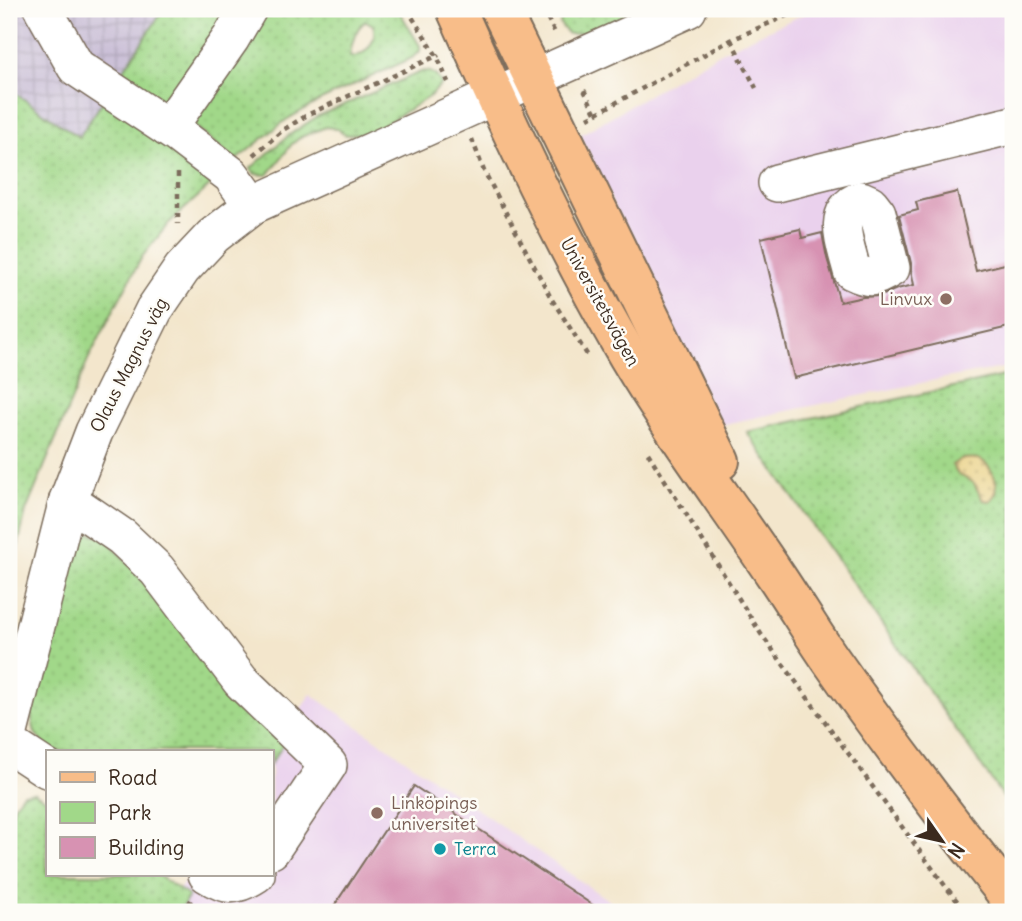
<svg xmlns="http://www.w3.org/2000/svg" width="1022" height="921" font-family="Delius,sans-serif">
<defs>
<pattern id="industrial-grid" width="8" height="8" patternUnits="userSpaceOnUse" patternTransform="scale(1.75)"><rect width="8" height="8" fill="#cabfd7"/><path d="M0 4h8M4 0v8" fill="none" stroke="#aea4b8"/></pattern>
<pattern id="green-dots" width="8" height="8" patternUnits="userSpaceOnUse" patternTransform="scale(1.75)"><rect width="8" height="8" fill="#a1d889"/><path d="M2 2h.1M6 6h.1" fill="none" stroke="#8cba76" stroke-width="1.8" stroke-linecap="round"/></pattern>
<pattern id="sand-dots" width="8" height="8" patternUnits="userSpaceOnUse" patternTransform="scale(1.75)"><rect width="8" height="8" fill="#eeda9e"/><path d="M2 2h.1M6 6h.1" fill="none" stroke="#cdbb88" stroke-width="1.8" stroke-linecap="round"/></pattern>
</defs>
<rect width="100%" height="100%" fill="#fdfcf7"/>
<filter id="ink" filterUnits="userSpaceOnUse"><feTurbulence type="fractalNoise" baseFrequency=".0143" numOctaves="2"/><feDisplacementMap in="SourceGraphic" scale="14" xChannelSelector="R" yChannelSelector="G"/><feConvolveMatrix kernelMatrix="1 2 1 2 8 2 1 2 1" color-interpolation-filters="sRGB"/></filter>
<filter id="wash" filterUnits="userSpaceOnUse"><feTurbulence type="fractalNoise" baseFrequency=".00686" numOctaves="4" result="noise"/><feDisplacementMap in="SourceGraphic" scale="28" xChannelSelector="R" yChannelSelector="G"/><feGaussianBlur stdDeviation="1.57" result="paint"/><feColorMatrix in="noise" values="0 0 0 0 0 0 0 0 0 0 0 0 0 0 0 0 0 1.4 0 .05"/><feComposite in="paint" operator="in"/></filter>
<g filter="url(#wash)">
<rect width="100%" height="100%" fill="#f3e6cc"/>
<g fill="#ead1ed">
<path d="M815,9H1013V366L940,379L720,425L580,135L723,51Z"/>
<path d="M311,694L625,912H164L190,874H271V753Z"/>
</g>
<path fill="url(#industrial-grid)" d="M9,9H164L80,137L9,89Z"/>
<g fill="url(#green-dots)" stroke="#6e8154" stroke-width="2" fill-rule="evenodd">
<path d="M164,9H236L176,93L160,101L119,77Z"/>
<path d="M258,9H398L420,46V51L412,58L323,99L286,120L236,160L195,127L194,114ZM366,21L373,25C378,40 366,57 350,57C351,46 355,27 366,21Z"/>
<path d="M601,9H650C624,19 597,35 568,34L560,24L561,17L565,14Z"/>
<path d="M423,71C433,71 436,75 442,84L430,96L371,133L346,135L338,129L326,127L301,137L292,144L268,175L255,174L250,169L289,135L318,116Z"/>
<path d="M9,89L79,137L105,98L215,181L169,223L142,257L115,307L88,360L26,511L9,585Z"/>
<path d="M1013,374V811L747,432Z"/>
<path d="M90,533L107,539L284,744L271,763V751H49L35,733L30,711L73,539Z"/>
<path d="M34,792L47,800V874H156L189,896L179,912H9V823L15,804L23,793Z"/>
</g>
<path fill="url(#sand-dots)" stroke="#94825e" stroke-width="2" d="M961,459C966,459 973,458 978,459C989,462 999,481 996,492C995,496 993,497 990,501L983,500L974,483L958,474L952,465Z"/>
<g id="blocks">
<g fill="#d792b2">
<path d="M957,192L976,271L1013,262V326L794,378L761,238L800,229L802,238L822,233L827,258L840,302L863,297L881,296L897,289L914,285L911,270V263L899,215L918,210L916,202Z"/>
<path d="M414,786L603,912H330Z"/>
</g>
</g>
</g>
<g filter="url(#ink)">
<use href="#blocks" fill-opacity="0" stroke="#7b6c5b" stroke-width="2"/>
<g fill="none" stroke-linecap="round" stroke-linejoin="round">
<g stroke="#7b6c5b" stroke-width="40">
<g id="minor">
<path d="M43,9L76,67L177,134L231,175L253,205"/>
<path d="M168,128L231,38L248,9"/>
<path d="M777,183L1013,125"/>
<path d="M861,200L870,204L877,213L891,268C875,278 870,280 852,271C847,249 829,210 861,200Z"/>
<path d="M68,500L122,537L157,570L241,681L328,765L271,850"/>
<path d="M9,732L68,500L94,432L154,310L182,269L213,236L253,205L688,9"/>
<path d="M9,744L47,769"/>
<path d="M207,874C227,887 236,887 256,874"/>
</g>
</g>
<g stroke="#7b6c5b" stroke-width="42">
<g id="major">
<path d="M456,9C508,126 563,244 628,356C673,432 727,503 776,576C795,604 812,633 831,660C889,743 950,823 1013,902"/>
<path d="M500,9L720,461"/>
</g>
</g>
<g stroke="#7b6c5b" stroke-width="4.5" stroke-dasharray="5 5" stroke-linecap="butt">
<path d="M407,9L437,56L448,82"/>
<path d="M543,9L556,35"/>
<path d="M537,12L553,9"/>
<path d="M731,40L756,88"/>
<path d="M584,90L596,114"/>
<path d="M588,118L731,40L802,9"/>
<path d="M472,139L484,171L551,298L588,356"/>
<path d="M254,155L283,130L309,114L439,55"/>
<path d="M178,173V224"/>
<path d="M648,453L761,634L946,887L966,912"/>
<path d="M191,900L188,905L198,912"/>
</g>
<use href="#minor" stroke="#fff" stroke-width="37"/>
<use href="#major" stroke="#f8bd89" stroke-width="38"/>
</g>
</g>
<g fill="#8d6e63" stroke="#fdfcf7" stroke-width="2.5">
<circle cx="946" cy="299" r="7"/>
<circle cx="377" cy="813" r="7"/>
</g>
<circle fill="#0f9aa8" stroke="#fdfcf7" stroke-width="2.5" cx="440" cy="849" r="7"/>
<g text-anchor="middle" stroke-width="5" stroke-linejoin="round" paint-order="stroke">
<g font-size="18" fill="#785e54" stroke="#fdfcf7" text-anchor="end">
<text x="932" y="305">Linvux</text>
<text x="391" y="809" text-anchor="start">Linköpings<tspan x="391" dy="21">universitet</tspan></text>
</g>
<g font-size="18" fill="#3b2a1e" stroke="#fdfcf7">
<text transform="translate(600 302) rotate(61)" y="6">Universitetsvägen</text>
<text transform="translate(129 365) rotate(-63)" y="6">Olaus Magnus väg</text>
</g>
<g font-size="18" fill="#0d838f" stroke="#fdfcf7" text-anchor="start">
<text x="454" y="855">Terra</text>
</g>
</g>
<rect width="1022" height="921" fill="none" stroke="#fdfcf7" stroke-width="35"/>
<rect x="46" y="750" width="228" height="126" fill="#fdfcf7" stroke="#afa8a0" stroke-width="2"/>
<rect x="60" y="772" width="35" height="10" fill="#f8bd89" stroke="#afa8a0" stroke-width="2"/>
<text x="108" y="785" font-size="21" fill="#3b2a1e">Road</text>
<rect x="60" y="802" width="35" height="21" fill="#a1d889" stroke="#afa8a0" stroke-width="2"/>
<text x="108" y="820" font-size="21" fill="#3b2a1e">Park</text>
<rect x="60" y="837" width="35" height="21" fill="#d792b2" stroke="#afa8a0" stroke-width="2"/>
<text x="108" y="855" font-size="21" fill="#3b2a1e">Building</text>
<g transform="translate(942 841) rotate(124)" stroke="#fdfcf7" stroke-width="5" paint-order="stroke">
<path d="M0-5L12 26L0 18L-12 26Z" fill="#3b2a1e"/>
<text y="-10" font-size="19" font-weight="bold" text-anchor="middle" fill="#3b2a1e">N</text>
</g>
</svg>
